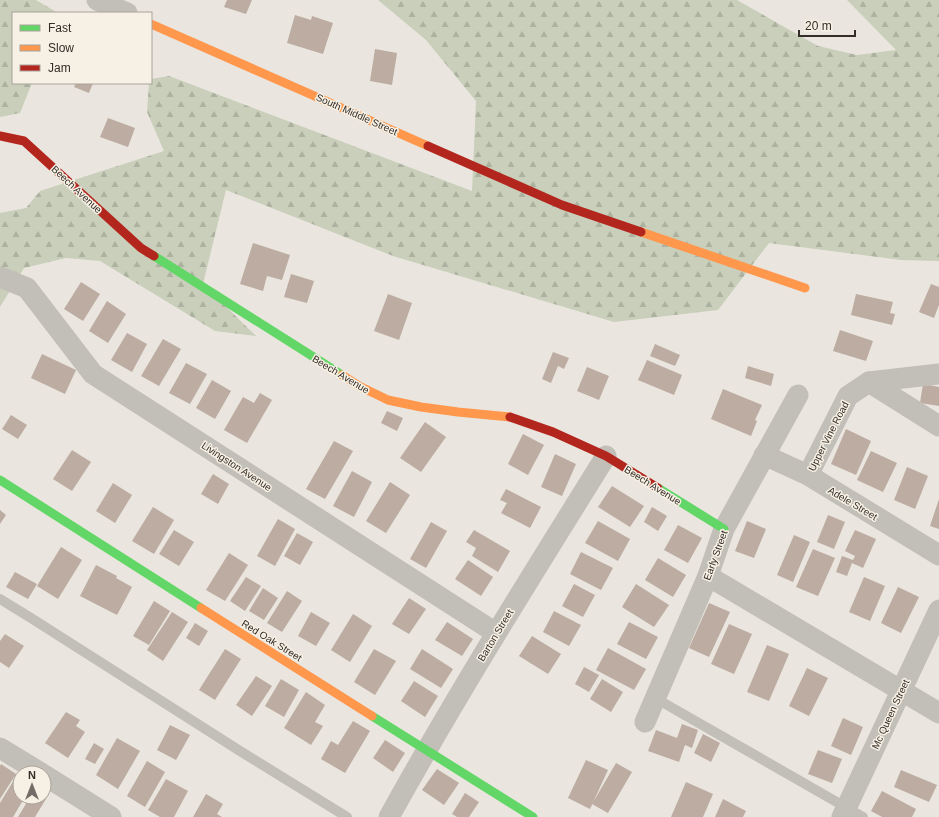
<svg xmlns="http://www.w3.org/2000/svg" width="939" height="817" font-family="Arial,sans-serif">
<defs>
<pattern id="forest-firs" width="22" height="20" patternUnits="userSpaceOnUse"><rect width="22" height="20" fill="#c9cfba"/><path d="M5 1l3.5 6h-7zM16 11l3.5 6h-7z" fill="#adb2a0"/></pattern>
</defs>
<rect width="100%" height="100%" fill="#eae6df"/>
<g fill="url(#forest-firs)">
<path d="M0,0H36L58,13H13V83H32L20,113L0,117Z"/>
<path d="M378,0H737L818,46L857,55L896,50L847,0H939V261L901,260L769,243L718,310L614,322L393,256L226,190L203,284L256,336L215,331L100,261L66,258L24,268L0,307V213L26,208L40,191L164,151L147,112L149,83H151V79L169,76L472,191L476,101L426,40Z"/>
</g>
<g fill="#bcaca1">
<path d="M227,0H252L246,14L224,7Z"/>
<path d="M295,15L311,20L312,16L333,23L323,54L287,43Z"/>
<path d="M375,49L397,53L392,85L370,81Z"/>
<path d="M76,83H93L89,93L74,87Z"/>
<path d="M108,118L135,128L128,147L100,137Z"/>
<path d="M253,243L290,255L282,280L267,276L263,291L240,284Z"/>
<path d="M291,274L314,281L307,303L284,297Z"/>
<path d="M81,282L100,294L83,321L64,309Z"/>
<path d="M931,284L939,287V305L934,318L919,312Z"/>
<path d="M388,294L412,303L399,340L374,331Z"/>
<path d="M856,294L893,302L890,313L895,314L892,325L851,315Z"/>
<path d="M107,301L126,314L108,343L89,331Z"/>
<path d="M840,330L873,341L866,361L833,351Z"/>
<path d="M127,333L147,344L132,372L111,360Z"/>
<path d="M163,339L181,349L159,386L141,376Z"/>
<path d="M655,344L680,355L675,366L650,356Z"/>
<path d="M553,352L569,358L564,369L558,366L551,383L542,379Z"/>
<path d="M42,354L76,370L65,394L31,378Z"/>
<path d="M647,360L682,375L674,395L638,380Z"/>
<path d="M186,363L207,374L190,404L169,393Z"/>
<path d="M748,366L774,374L771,386L745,378Z"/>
<path d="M587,367L609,376L599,400L577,391Z"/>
<path d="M212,380L231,391L215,419L196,408Z"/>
<path d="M923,384L939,387V406L920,403Z"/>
<path d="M723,389L762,405L755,420L757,421L751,436L711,419Z"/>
<path d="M260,393L272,400L247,443L224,430L243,397L254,403Z"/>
<path d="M387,411L403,418L397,431L381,423Z"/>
<path d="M11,415L27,425L18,439L2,429Z"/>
<path d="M425,422L446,437L421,472L400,458Z"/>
<path d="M846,429L871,441L856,475L831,464Z"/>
<path d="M523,434L544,445L528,475L508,464Z"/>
<path d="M334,441L353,451L325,499L306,489Z"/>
<path d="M72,450L91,462L72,491L53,479Z"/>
<path d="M871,451L897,463L883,492L857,480Z"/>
<path d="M555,454L576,464L562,496L541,487Z"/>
<path d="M907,467L928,476L915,509L894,500Z"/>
<path d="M352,471L372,482L354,517L333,506Z"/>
<path d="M213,474L229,484L218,504L201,494Z"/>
<path d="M390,482L410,495L386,533L366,521Z"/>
<path d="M113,483L132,495L115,523L96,511Z"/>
<path d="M612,486L644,506L630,527L598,507Z"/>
<path d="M506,489L541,507L530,528L501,513L507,503L500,500Z"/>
<path d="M939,499V529L930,526Z"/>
<path d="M153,507L174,520L154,554L132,541Z"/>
<path d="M652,507L667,516L658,531L644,522Z"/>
<path d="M0,510L6,515L0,524Z"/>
<path d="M828,515L845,522L834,549L817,542Z"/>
<path d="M278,519L295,529L275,566L257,556Z"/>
<path d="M598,521L630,539L618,561L585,543Z"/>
<path d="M747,521L766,529L754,558L735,551Z"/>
<path d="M431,522L447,531L426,568L410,559Z"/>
<path d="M678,525L702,538L688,563L664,550Z"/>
<path d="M174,530L194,542L179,566L159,554Z"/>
<path d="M474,530L510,551L498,572L472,556L476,548L466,542Z"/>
<path d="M855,530L876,539L863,568L852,563L847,576L836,572L842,556L853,560L855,556L845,551Z"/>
<path d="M297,533L313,542L300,565L284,556Z"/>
<path d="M794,535L810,542L793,582L777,575Z"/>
<path d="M61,547L82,560L58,599L37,586Z"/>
<path d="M813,549L835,558L818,596L796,587Z"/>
<path d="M581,552L613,568L601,590L570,574Z"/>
<path d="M229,553L248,565L225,601L206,590Z"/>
<path d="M658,558L686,575L673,597L645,580Z"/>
<path d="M468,560L493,577L481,596L455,579Z"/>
<path d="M96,565L117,576L116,578L132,587L117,615L80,596Z"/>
<path d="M15,572L37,584L28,599L6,587Z"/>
<path d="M246,577L261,586L245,611L230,601Z"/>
<path d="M864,577L885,586L870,621L849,612Z"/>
<path d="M574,584L595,595L583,617L562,606Z"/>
<path d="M636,584L669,605L654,627L622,607Z"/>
<path d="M898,587L919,597L901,633L881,623Z"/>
<path d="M263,588L278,598L264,620L249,611Z"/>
<path d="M287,591L302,601L282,632L267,623Z"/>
<path d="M409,598L426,609L409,634L392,624Z"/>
<path d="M154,601L170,611L149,645L133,636Z"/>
<path d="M709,603L730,612L709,657L689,648Z"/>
<path d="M554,611L581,625L569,646L543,632Z"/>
<path d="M172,612L188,622L163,661L147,650Z"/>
<path d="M311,612L330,623L316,646L298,636Z"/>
<path d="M353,614L372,626L350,662L331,650Z"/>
<path d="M447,622L473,639L462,656L435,640Z"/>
<path d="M629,622L658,637L646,659L617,644Z"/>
<path d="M195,623L208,631L199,646L186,638Z"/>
<path d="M729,624L752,634L734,674L711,664Z"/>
<path d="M5,634L24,646L9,668L0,662V641Z"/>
<path d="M532,636L561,654L548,674L519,656Z"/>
<path d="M767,645L789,654L769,701L747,692Z"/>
<path d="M608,648L646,669L634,690L596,670Z"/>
<path d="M225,649L241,659L215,700L199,690Z"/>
<path d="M374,649L396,661L375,695L354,682Z"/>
<path d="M422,649L453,669L441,688L410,669Z"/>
<path d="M584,667L599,675L589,692L575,684Z"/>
<path d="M807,668L828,678L809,716L789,706Z"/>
<path d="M256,676L272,686L252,716L236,705Z"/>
<path d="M281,679L299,690L284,717L265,706Z"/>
<path d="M602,679L623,692L611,712L590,699Z"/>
<path d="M414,681L438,696L425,717L401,701Z"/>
<path d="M306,692L325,705L315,722L323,726L311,745L284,728Z"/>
<path d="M66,712L80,720L76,726L85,732L68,758L45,743Z"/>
<path d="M843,718L863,727L851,755L831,746Z"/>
<path d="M353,721L370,731L345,773L321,759L331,741L338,745Z"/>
<path d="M682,724L698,730L692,748L685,745L679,762L648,751L656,730L677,738Z"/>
<path d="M170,725L190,735L176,760L157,750Z"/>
<path d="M703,734L720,743L711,762L694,753Z"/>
<path d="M117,738L140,751L118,789L96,775Z"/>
<path d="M385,740L405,753L393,772L373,758Z"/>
<path d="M94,743L104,749L95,764L85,759Z"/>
<path d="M818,750L842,759L832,783L808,774Z"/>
<path d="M586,760L608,770L590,809L568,798Z"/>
<path d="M147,761L165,772L145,807L127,796Z"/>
<path d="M616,763L632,772L608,813L592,804Z"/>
<path d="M1,764L16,774L0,799V766Z"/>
<path d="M437,769L459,783L444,805L422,790Z"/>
<path d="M901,770L937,785L929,802L894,787Z"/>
<path d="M17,775L20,776V797H25L13,817H0V803Z"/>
<path d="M166,779L188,791L174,817H160L148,810Z"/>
<path d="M686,782L713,794L703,817H671Z"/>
<path d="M882,791L916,809L912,817H882L871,811Z"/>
<path d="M44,792L49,794L35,817H18L30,797H44Z"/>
<path d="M465,793L479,802L469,817H457L452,814Z"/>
<path d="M206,794L223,804L217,814L222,817H193Z"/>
<path d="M723,799L746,811L743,817H715Z"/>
</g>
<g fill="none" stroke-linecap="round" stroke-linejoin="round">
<g stroke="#c2beb8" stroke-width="10">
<path d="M0,599L31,618L240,751L347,817"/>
<path d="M655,698L863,817"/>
</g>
<g stroke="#c2beb8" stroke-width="21">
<path d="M97,0L127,13"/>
<path d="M0,277L27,288L93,374L496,633"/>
<path d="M869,382L939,426"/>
<path d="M764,455L808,475L939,555"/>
<path d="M808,475L848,396L869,382L939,374"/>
<path d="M708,576L939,713"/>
<path d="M645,722L708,576L724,529L798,395"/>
<path d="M0,748L41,773"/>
<path d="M44,775L111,817"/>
<path d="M389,817C457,694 532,575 606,456"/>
<path d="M842,817L939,610"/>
</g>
<g stroke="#63d668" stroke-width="9">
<path d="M154,256L342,375"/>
<path d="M0,480L201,608"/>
<path d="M658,488L724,529"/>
<path d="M372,716L533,817"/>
</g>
<g stroke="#ff974d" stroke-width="9">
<path d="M151,24L428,146"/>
<path d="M641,232L805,288"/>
<path d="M342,375L359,386L388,400L421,407L458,412L510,417"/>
<path d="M201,608L372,716"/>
</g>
<g stroke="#b3261e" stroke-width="9">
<path d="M0,136L24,141L141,248L154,256"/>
<path d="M428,146L562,205L641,232"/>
<path d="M510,417L553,432L606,456L658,488"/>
</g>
</g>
<g text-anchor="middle" stroke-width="3" stroke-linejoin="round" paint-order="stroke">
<g font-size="10" fill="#332c27" stroke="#f7f1e5">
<text transform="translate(357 114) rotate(24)" y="4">South Middle Street</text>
<text transform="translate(77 189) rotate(43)" y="4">Beech Avenue</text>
<text transform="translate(341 374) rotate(31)" y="4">Beech Avenue</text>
<text transform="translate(828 436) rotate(-63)" y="4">Upper Vine Road</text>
<text transform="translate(237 466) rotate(33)" y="4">Livingston Avenue</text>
<text transform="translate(653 485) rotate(32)" y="4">Beech Avenue</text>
<text transform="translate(853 503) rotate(31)" y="4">Adele Street</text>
<text transform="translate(715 555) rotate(-70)" y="4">Early Street</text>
<text transform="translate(495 635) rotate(-59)" y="4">Barton Street</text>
<text transform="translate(272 640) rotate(32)" y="4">Red Oak Street</text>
<text transform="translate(890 714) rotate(-65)" y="4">Mc Queen Street</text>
</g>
</g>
<rect x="12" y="12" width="140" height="72" fill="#f7f1e5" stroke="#a9a299"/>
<rect x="20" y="25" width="20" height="6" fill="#63d668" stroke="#a9a299"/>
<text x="48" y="32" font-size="12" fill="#332c27">Fast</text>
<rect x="20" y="45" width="20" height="6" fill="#ff974d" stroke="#a9a299"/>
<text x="48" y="52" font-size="12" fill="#332c27">Slow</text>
<rect x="20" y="65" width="20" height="6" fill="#b3261e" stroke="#a9a299"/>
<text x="48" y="72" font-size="12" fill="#332c27">Jam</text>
<g transform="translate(32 785)"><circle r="19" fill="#f7f1e5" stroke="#a9a299"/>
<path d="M0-3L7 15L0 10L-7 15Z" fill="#736d67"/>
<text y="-6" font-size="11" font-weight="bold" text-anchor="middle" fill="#332c27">N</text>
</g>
<path d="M799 30v6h56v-6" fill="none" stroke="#332c27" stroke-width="2"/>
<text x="805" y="30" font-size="12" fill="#332c27" stroke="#f7f1e5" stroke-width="3" paint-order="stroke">20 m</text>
</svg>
